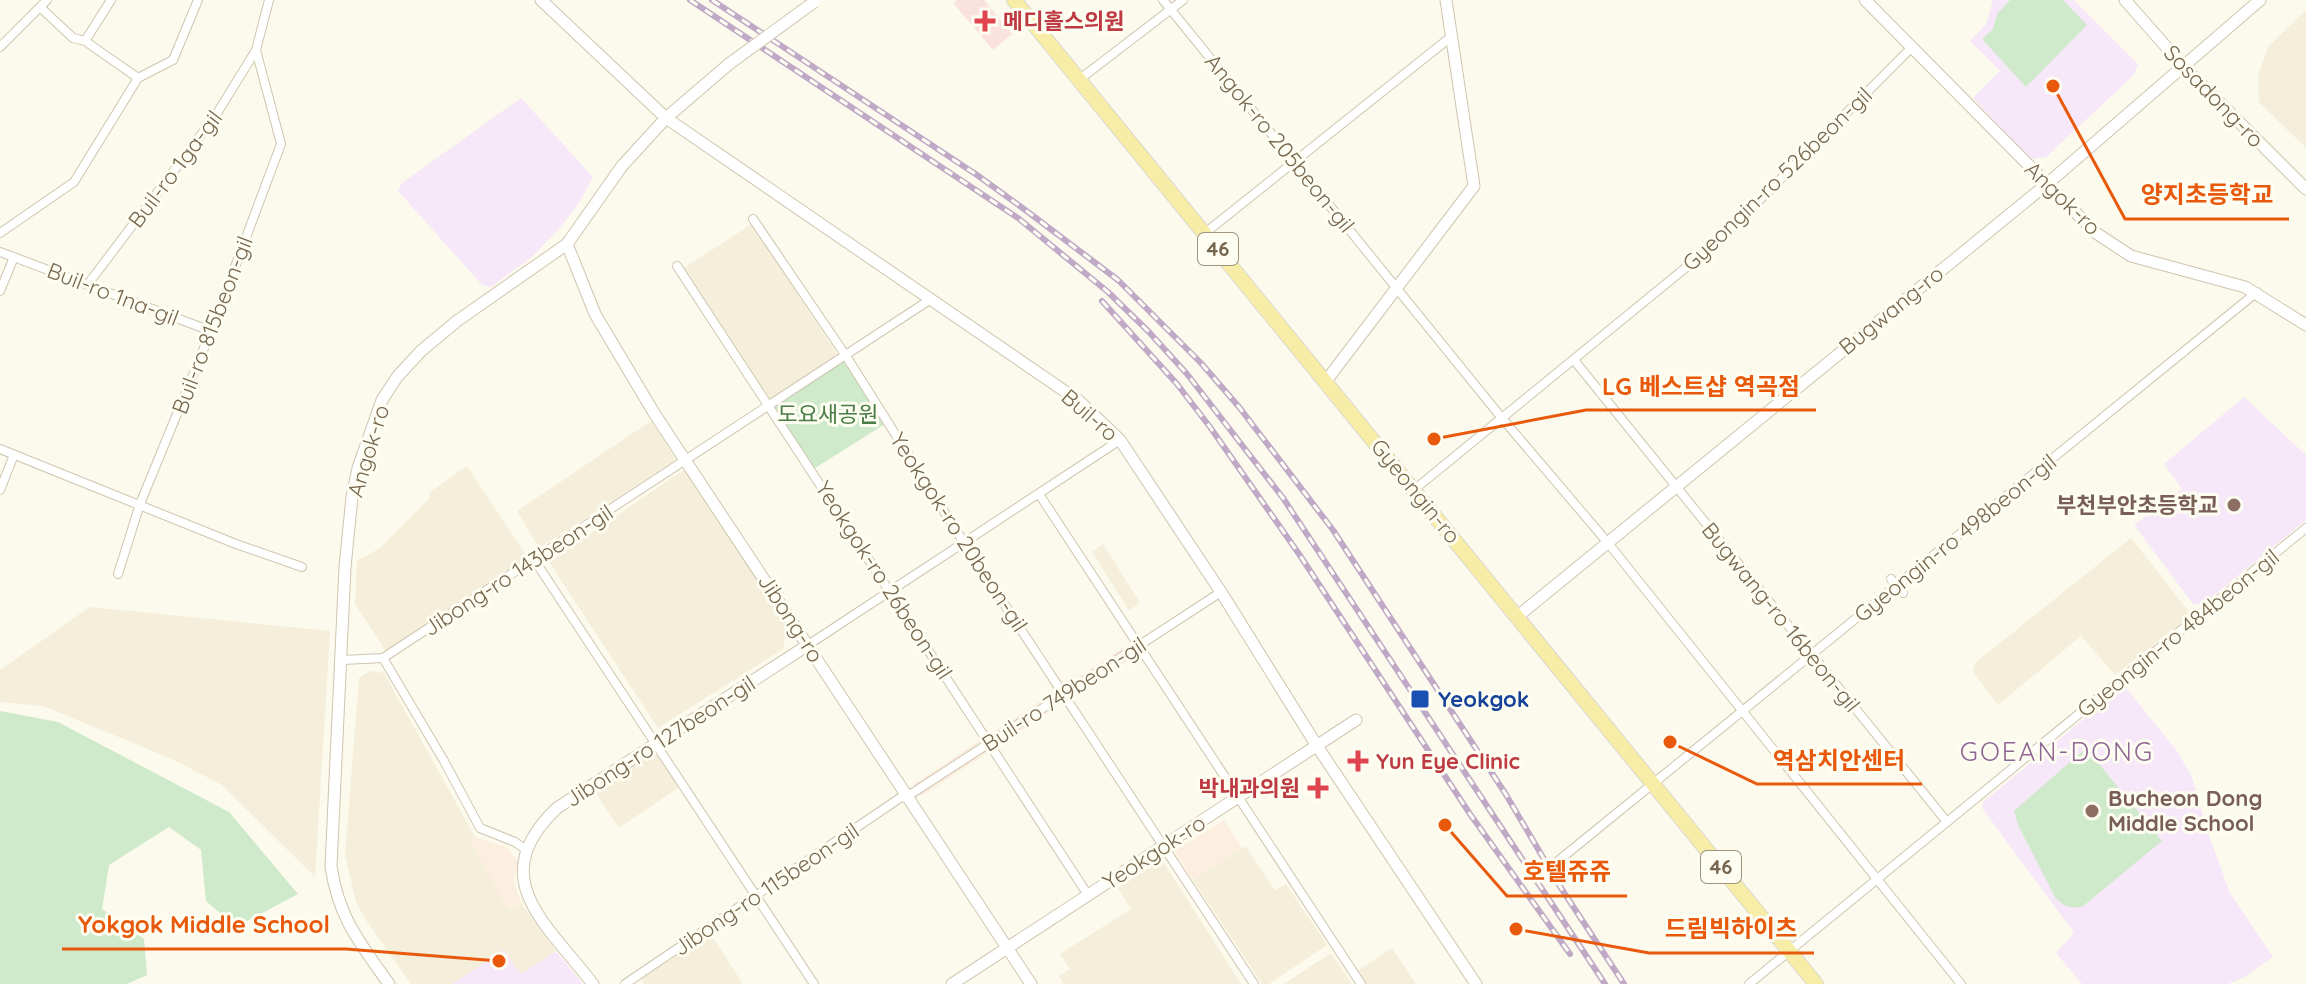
<svg xmlns="http://www.w3.org/2000/svg" width="2306" height="984" font-family="Quicksand,'Noto Sans KR',sans-serif">
<rect width="100%" height="100%" fill="#fcfaec"/>
<g fill="#f4eeda">
<path d="M2306,10V148L2259,102L2258,76L2268,47Z"/>
<path d="M752,224L839,357L771,401L684,268Z"/>
<path d="M651,421L676,460L539,548L517,511Z"/>
<path d="M467,466L527,557L386,651L355,604L357,561L380,548L429,499L430,492Z"/>
<path d="M685,469L787,623L783,649L658,728L549,562Z"/>
<path d="M2131,538L2189,612L2188,618L2115,675L2081,636L1998,705L1973,672L1975,663Z"/>
<path d="M1103,544L1140,603L1129,610L1092,552Z"/>
<path d="M90,607L330,631L315,877L222,785L170,758L43,706L0,702V670Z"/>
<path d="M370,671L384,673L475,837L470,840L509,910L521,903L556,951L523,973L518,971L504,950L452,984H411L366,920L356,902L345,855L359,678Z"/>
<path d="M652,753L657,755L679,787L619,828L595,792Z"/>
<path d="M1245,846L1275,890L1286,884L1327,945L1269,984H1262L1193,880Z"/>
<path d="M1162,860L1241,984H1064L1059,976L1070,969L1060,954L1131,909L1118,888Z"/>
<path d="M710,933L743,984H644L641,979Z"/>
<path d="M1392,948L1416,984H1364L1356,972Z"/>
<path d="M1331,953L1352,984H1284Z"/>
</g>
<g fill="#fcefe0">
<path d="M1221,592L1142,651L1148,662L1145,664L1138,654L1072,697L1080,711L1072,716L1063,703L998,746L1003,755L996,760L990,751L922,796L914,784L982,739L979,733L986,729L990,734L1054,692L1048,681L1058,675L1065,685L1130,643L1119,626L1125,622L1138,646Z"/>
<path d="M1224,820L1242,848L1193,880L1174,851Z"/>
<path d="M475,837L507,847L518,862L514,882L521,903L508,910L470,840Z"/>
</g>
<g fill="#f7e8f9">
<path d="M1993,0H2074L2138,64L2134,75L2046,157L2031,159L1973,98L2000,71L1970,41L1986,24Z"/>
<path d="M521,98L593,177L579,203L559,229L532,257L491,287L482,285L398,191L402,183Z"/>
<path d="M2244,397L2306,455V520L2202,605L2193,604L2134,525L2182,489L2164,464Z"/>
<path d="M2127,689L2177,751L2192,777L2205,824L2230,893L2273,957L2243,978L2228,984H2082L2056,953L2074,933L1982,808L1983,802L2119,690Z"/>
<path d="M504,950L518,971L523,973L556,951L583,984H452Z"/>
</g>
<path fill="#fae2df" d="M957,0H984L1012,34L993,50L953,3Z"/>
<g fill="#cfeaca">
<path d="M2010,0H2063L2087,25L2026,87L1982,39L1993,29L1997,14Z"/>
<path d="M846,356L888,422L812,470L770,406Z"/>
<path d="M0,711L58,722L229,812L298,894L236,927L206,901L201,850L169,827L109,865L102,909L144,939L147,975L127,984H0Z"/>
<path d="M2086,748L2162,841L2082,907C2069,908 2064,907 2055,897L2018,825L2014,811Z"/>
</g>
<g fill="none" stroke-linecap="round" stroke-linejoin="round">
<g stroke="#cfc5b0" stroke-width="10">
<g id="minor">
<path d="M1163,0L1501,417L1608,543L1961,984"/>
<path d="M41,8L73,38L85,41L138,78"/>
<path d="M85,41L111,0"/>
<path d="M0,47L47,0"/>
<path d="M1080,79L1183,0"/>
<path d="M753,219L846,356L964,543L1254,984"/>
<path d="M0,233L74,182L138,78L173,60L198,0"/>
<path d="M1205,233L1452,36"/>
<path d="M0,252L211,331"/>
<path d="M677,266L1088,895"/>
<path d="M88,284L216,115L256,50"/>
<path d="M0,291L14,257"/>
<path d="M1574,360L1947,822"/>
<path d="M0,449L236,544L302,567"/>
<path d="M1415,489L1722,238L1912,47"/>
<path d="M0,490L14,455"/>
<path d="M1039,494L1361,984"/>
<path d="M533,558L814,984"/>
<path d="M118,574L140,504L211,331L281,144L256,50L269,0"/>
<path d="M1891,579L1903,593"/>
<path d="M808,645L1120,440"/>
<path d="M383,658L444,761L480,828L515,842L525,849"/>
<path d="M343,660L383,658L931,299"/>
<path d="M1558,861L2257,292"/>
<path d="M625,984L900,798L908,796L1221,592"/>
<path d="M1749,984L2306,528"/>
</g>
</g>
<g stroke="#cfc5b0" stroke-width="13">
<g id="tertiary">
<path d="M541,0L666,118L1079,401L1120,440L1221,592L1317,746L1476,984"/>
<path d="M1865,0L2096,233L2131,256L2245,287L2306,325"/>
<path d="M2125,0L2183,66L2306,189"/>
<path d="M567,244L595,314L654,413L1031,984"/>
<path d="M1326,381L1474,186L1446,0"/>
<path d="M1518,616L2047,184L2260,0"/>
<path d="M389,984C360,943 338,917 331,866L345,567L352,497L358,468L382,400L397,377L421,351L457,321L567,244L622,166L666,118L729,64"/>
<path d="M593,984C547,924 483,878 557,808L808,645"/>
<path d="M952,984L1356,720"/>
</g>
</g>
<g stroke="#dcd7d1" stroke-width="16">
<path id="primary" d="M1014,0L1816,984"/>
</g>
<use href="#minor" stroke="#fff" stroke-width="8"/>
<use href="#tertiary" stroke="#fff" stroke-width="11"/>
<use href="#primary" stroke="#f7eda7" stroke-width="14"/>
<g stroke="#c0a9c7" stroke-width="6">
<g id="rail">
<path d="M690,0L1018,218L1108,292L1149,332L1187,374L1283,498L1605,984"/>
<path d="M712,0L977,175L1024,209L1118,280L1201,363L1239,407L1333,530L1505,793L1561,888L1624,984"/>
<path d="M1102,301L1177,384L1210,427L1299,554L1470,814L1570,954"/>
</g>
</g>
<use href="#rail" stroke="#fefdf2" stroke-width="3" stroke-dasharray="9" stroke-linecap="butt"/>
<g stroke="#cfc5b0" stroke-width="13" stroke-linecap="butt">
<path id="tertiary-bridge" d="M729,64L814,2"/>
</g>
<use href="#tertiary-bridge" stroke="#fff" stroke-width="11"/>
</g>
<g fill="#e0444e" stroke="#fefdf2" stroke-width="3">
<path d="M981 9h8v8h8v8h-8v8h-8v-8h-8v-8h8z"/>
<path d="M1354 749h8v8h8v8h-8v8h-8v-8h-8v-8h8z"/>
<path d="M1314 776h8v8h8v8h-8v8h-8v-8h-8v-8h8z"/>
</g>
<g fill="#8d6e63" stroke="#fefdf2" stroke-width="3">
<circle cx="2234" cy="505" r="8"/>
<circle cx="2092" cy="811" r="8"/>
</g>
<rect fill="#1a4fb4" stroke="#fefdf2" stroke-width="3" x="1410" y="689" width="20" height="20" rx="4"/>
<g text-anchor="middle" stroke-width="6" stroke-linejoin="round" paint-order="stroke">
<g fill="#fefdf2" stroke="#a0947f" stroke-width="2">
<rect x="1198" y="233" width="40" height="32" rx="6"/>
<rect x="1701" y="851" width="40" height="32" rx="6"/>
</g>
<g font-size="20" font-weight="bold" fill="#77674e">
<text x="1218" y="256">46</text>
<text x="1721" y="874">46</text>
</g>
<g font-size="22" font-weight="bold" fill="#be3a42" stroke="#fefdf2" text-anchor="start">
<text x="1003" y="29">메디홀스의원</text>
<text x="1376" y="769">Yun Eye Clinic</text>
<text x="1300" y="796" text-anchor="end">박내과의원</text>
</g>
<g font-size="22" fill="#77674e" stroke="#fefdf2">
<text transform="translate(2214 96) rotate(46)" y="8">Sosadong-ro</text>
<text transform="translate(1280 143) rotate(51)" y="8">Angok-ro 205beon-gil</text>
<text transform="translate(175 169) rotate(-53)" y="8">Buil-ro 1ga-gil</text>
<text transform="translate(1777 179) rotate(-44)" y="8">Gyeongin-ro 526beon-gil</text>
<text transform="translate(2063 198) rotate(44)" y="8">Angok-ro</text>
<text transform="translate(113 294) rotate(21)" y="8">Buil-ro 1na-gil</text>
<text transform="translate(1891 310) rotate(-39)" y="8">Bugwang-ro</text>
<text transform="translate(212 325) rotate(-69)" y="8">Buil-ro 815beon-gil</text>
<text transform="translate(1090 415) rotate(41)" y="8">Buil-ro</text>
<text transform="translate(368 451) rotate(-73)" y="8">Angok-ro</text>
<text transform="translate(1416 491) rotate(51)" y="8">Gyeongin-ro</text>
<text transform="translate(959 532) rotate(57)" y="8">Yeokgok-ro 20beon-gil</text>
<text transform="translate(1955 538) rotate(-39)" y="8">Gyeongin-ro 498beon-gil</text>
<text transform="translate(518 570) rotate(-33)" y="8">Jibong-ro 143beon-gil</text>
<text transform="translate(884 580) rotate(57)" y="8">Yeokgok-ro 26beon-gil</text>
<text transform="translate(1781 617) rotate(51)" y="8">Bugwang-ro 16beon-gil</text>
<text transform="translate(791 618) rotate(57)" y="8">Jibong-ro</text>
<text transform="translate(2178 633) rotate(-39)" y="8">Gyeongin-ro 484beon-gil</text>
<text transform="translate(1064 694) rotate(-33)" y="8">Buil-ro 749beon-gil</text>
<text transform="translate(660 741) rotate(-33)" y="8">Jibong-ro 127beon-gil</text>
<text transform="translate(1154 852) rotate(-33)" y="8">Yeokgok-ro</text>
<text transform="translate(766 889) rotate(-34)" y="8">Jibong-ro 115beon-gil</text>
</g>
<g font-size="22" fill="#497d46" stroke="#fefdf2">
<text x="828" y="422">도요새공원</text>
</g>
<g font-size="22" font-weight="bold" fill="#785e54" stroke="#fefdf2" text-anchor="end">
<text x="2218" y="513">부천부안초등학교</text>
<text x="2108" y="806" text-anchor="start">Bucheon Dong<tspan x="2108" dy="25">Middle School</tspan></text>
</g>
<g font-size="22" font-weight="bold" fill="#164399" stroke="#fefdf2" text-anchor="start">
<text x="1438" y="707">Yeokgok</text>
</g>
<g font-size="26" letter-spacing="2" fill="#8e6693" stroke="#fefdf2">
<text x="2057" y="761">GOEAN-DONG</text>
</g>
</g>
<path fill="none" stroke="#e8590c" stroke-width="3" d="M2053 86L2125 219H2289M1434 439L1586 410H1816M1670 742L1757 784H1922M1445 825L1507 896H1627M499 961L346 949H62M1516 929L1649 953H1814"/>
<g fill="#e8590c" stroke="#fefdf2" stroke-width="3">
<circle cx="2053" cy="86" r="8"/>
<circle cx="1434" cy="439" r="8"/>
<circle cx="1670" cy="742" r="8"/>
<circle cx="1445" cy="825" r="8"/>
<circle cx="499" cy="961" r="8"/>
<circle cx="1516" cy="929" r="8"/>
</g>
<g font-size="24" text-anchor="middle" font-weight="bold" fill="#e8590c" stroke="#fefdf2" stroke-width="6" stroke-linejoin="round" paint-order="stroke">
<text x="2207" y="203">양지초등학교</text>
<text x="1701" y="395">LG 베스트샵 역곡점</text>
<text x="1839" y="769">역삼치안센터</text>
<text x="1567" y="880">호텔쥬쥬</text>
<text x="204" y="933">Yokgok Middle School</text>
<text x="1731" y="937">드림빅하이츠</text>
</g>
</svg>
